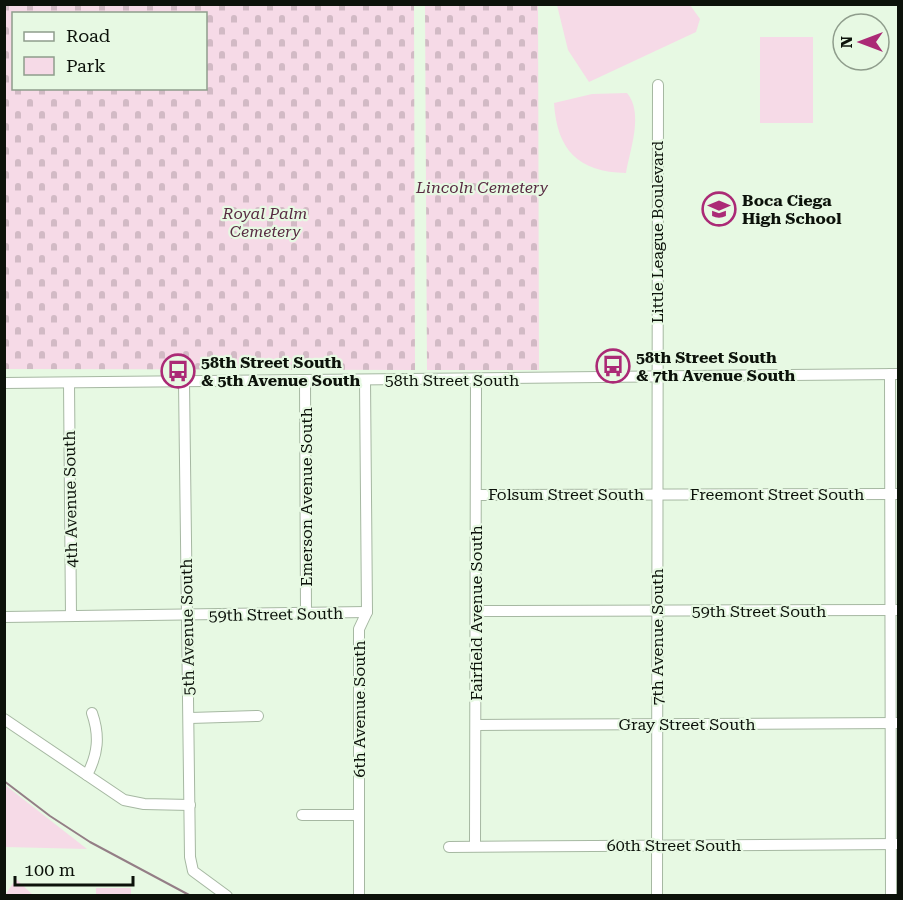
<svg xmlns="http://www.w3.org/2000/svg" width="903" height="900" font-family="'Roboto Serif',serif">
<defs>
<pattern id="cemetery-stones" width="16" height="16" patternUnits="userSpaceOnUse" patternTransform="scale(1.5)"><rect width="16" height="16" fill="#f6dae7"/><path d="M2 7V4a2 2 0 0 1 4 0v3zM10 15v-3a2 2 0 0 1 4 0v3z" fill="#d2bac5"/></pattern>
</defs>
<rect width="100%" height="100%" fill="#e7f9e3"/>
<g fill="#f6dae7">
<path d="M557,5H690L700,19L696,32L589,82L568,50Z"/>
<rect x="760" y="37" width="53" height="86"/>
<path d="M627,93C644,113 630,150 626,173C578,172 557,150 554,103L592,94Z"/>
<path d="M4,785H5L87,849L5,847Z"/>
<path d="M16,879L33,895H5Z"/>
<rect x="96" y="888" width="35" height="7"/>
</g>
<g fill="url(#cemetery-stones)" fill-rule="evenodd">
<path d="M5,4L414,5L415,370L5,369ZM14,14H206V88H14Z"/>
<path d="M425,5H538L539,370H427Z"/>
</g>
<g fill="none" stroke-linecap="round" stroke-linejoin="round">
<path stroke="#947e86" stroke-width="2" d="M4,781L50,816L90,842L191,896"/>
<g stroke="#a6b8a2" stroke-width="12">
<g id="minor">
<path d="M890,374L891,896"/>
<path d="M305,381L306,613"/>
<path d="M184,382L190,857L193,871L227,896"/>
<path d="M4,383L898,374"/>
<path d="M69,383L71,616"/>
<path d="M477,495L898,494"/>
<path d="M476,611L898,610"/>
<path d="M4,617L367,612"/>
<path d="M190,718L258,716"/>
<path d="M4,719L124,800L144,804L190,805"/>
<path d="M476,725L898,723"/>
<path d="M87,775C98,754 100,736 92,713"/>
<path d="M302,815H359"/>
<path d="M475,846L476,380"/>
<path d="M449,847L898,844"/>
<path d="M359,896V629L367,612L365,380"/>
<path d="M657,896L658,85"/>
</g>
</g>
<use href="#minor" stroke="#fff" stroke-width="10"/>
</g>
<defs>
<g id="school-ring" transform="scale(1.725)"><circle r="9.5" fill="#e7f9e3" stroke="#ab2a76" stroke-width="1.5"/><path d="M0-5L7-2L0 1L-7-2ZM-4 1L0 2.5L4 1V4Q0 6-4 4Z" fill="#ab2a76"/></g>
<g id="bus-ring" transform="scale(1.725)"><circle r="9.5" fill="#e7f9e3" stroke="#ab2a76" stroke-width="1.5"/><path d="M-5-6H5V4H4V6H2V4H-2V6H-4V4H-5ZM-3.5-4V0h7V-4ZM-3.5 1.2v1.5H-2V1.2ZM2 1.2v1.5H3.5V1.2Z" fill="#ab2a76"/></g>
</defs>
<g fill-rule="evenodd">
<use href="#school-ring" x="719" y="209"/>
<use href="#bus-ring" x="613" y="366"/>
<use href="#bus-ring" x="178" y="371"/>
</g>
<g text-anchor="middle" stroke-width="4.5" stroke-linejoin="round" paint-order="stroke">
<g font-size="16" font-style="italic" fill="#582b42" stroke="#e7f9e3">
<text x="482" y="193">Lincoln Cemetery</text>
<text x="265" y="219">Royal Palm<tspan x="265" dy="18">Cemetery</tspan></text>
</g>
<g font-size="16" font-weight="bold" fill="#0c120a" stroke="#e7f9e3" text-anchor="start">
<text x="742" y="206">Boca Ciega<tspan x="742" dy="18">High School</tspan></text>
<text x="636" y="363">58th Street South<tspan x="636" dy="18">&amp; 7th Avenue South</tspan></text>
<text x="201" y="368">58th Street South<tspan x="201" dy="18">&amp; 5th Avenue South</tspan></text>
</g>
<g font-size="16" fill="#0c120a" stroke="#e7f9e3">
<text transform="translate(657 232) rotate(-90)" y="6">Little League Boulevard</text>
<text x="452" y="386">58th Street South</text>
<text x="566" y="500">Folsum Street South</text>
<text x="777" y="500">Freemont Street South</text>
<text transform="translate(306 497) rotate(-90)" y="6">Emerson Avenue South</text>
<text transform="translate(70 499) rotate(-91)" y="6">4th Avenue South</text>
<text x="759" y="617">59th Street South</text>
<text transform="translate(476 613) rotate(-90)" y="6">Fairfield Avenue South</text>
<text transform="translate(276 614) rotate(-1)" y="6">59th Street South</text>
<text transform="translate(187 627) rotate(-91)" y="6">5th Avenue South</text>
<text transform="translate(657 637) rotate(-90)" y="6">7th Avenue South</text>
<text transform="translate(359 709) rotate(-90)" y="6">6th Avenue South</text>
<text x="687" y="730">Gray Street South</text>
<text x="674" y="851">60th Street South</text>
</g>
</g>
<rect width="903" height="900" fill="none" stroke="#0c120a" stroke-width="12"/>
<rect x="12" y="12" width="195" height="78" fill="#e7f9e3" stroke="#8f9d8c" stroke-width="1.5"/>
<rect x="24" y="32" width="30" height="9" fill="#ffffff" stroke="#8f9d8c" stroke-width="1.5"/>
<text x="66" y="42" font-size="18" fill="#0c120a">Road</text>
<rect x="24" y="57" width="30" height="18" fill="#f6dae7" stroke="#8f9d8c" stroke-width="1.5"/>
<text x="66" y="72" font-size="18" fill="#0c120a">Park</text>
<g transform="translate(861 42) rotate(270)"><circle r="28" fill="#e7f9e3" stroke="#8f9d8c" stroke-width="1.5"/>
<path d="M0-4.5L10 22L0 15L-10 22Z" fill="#ab2a76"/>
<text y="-9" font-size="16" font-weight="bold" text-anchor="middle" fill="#0c120a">N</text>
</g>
<path d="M15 876v9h118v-9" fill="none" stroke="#0c120a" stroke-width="3"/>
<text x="24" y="876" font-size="18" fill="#0c120a" stroke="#e7f9e3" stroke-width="4.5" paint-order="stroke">100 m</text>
</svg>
